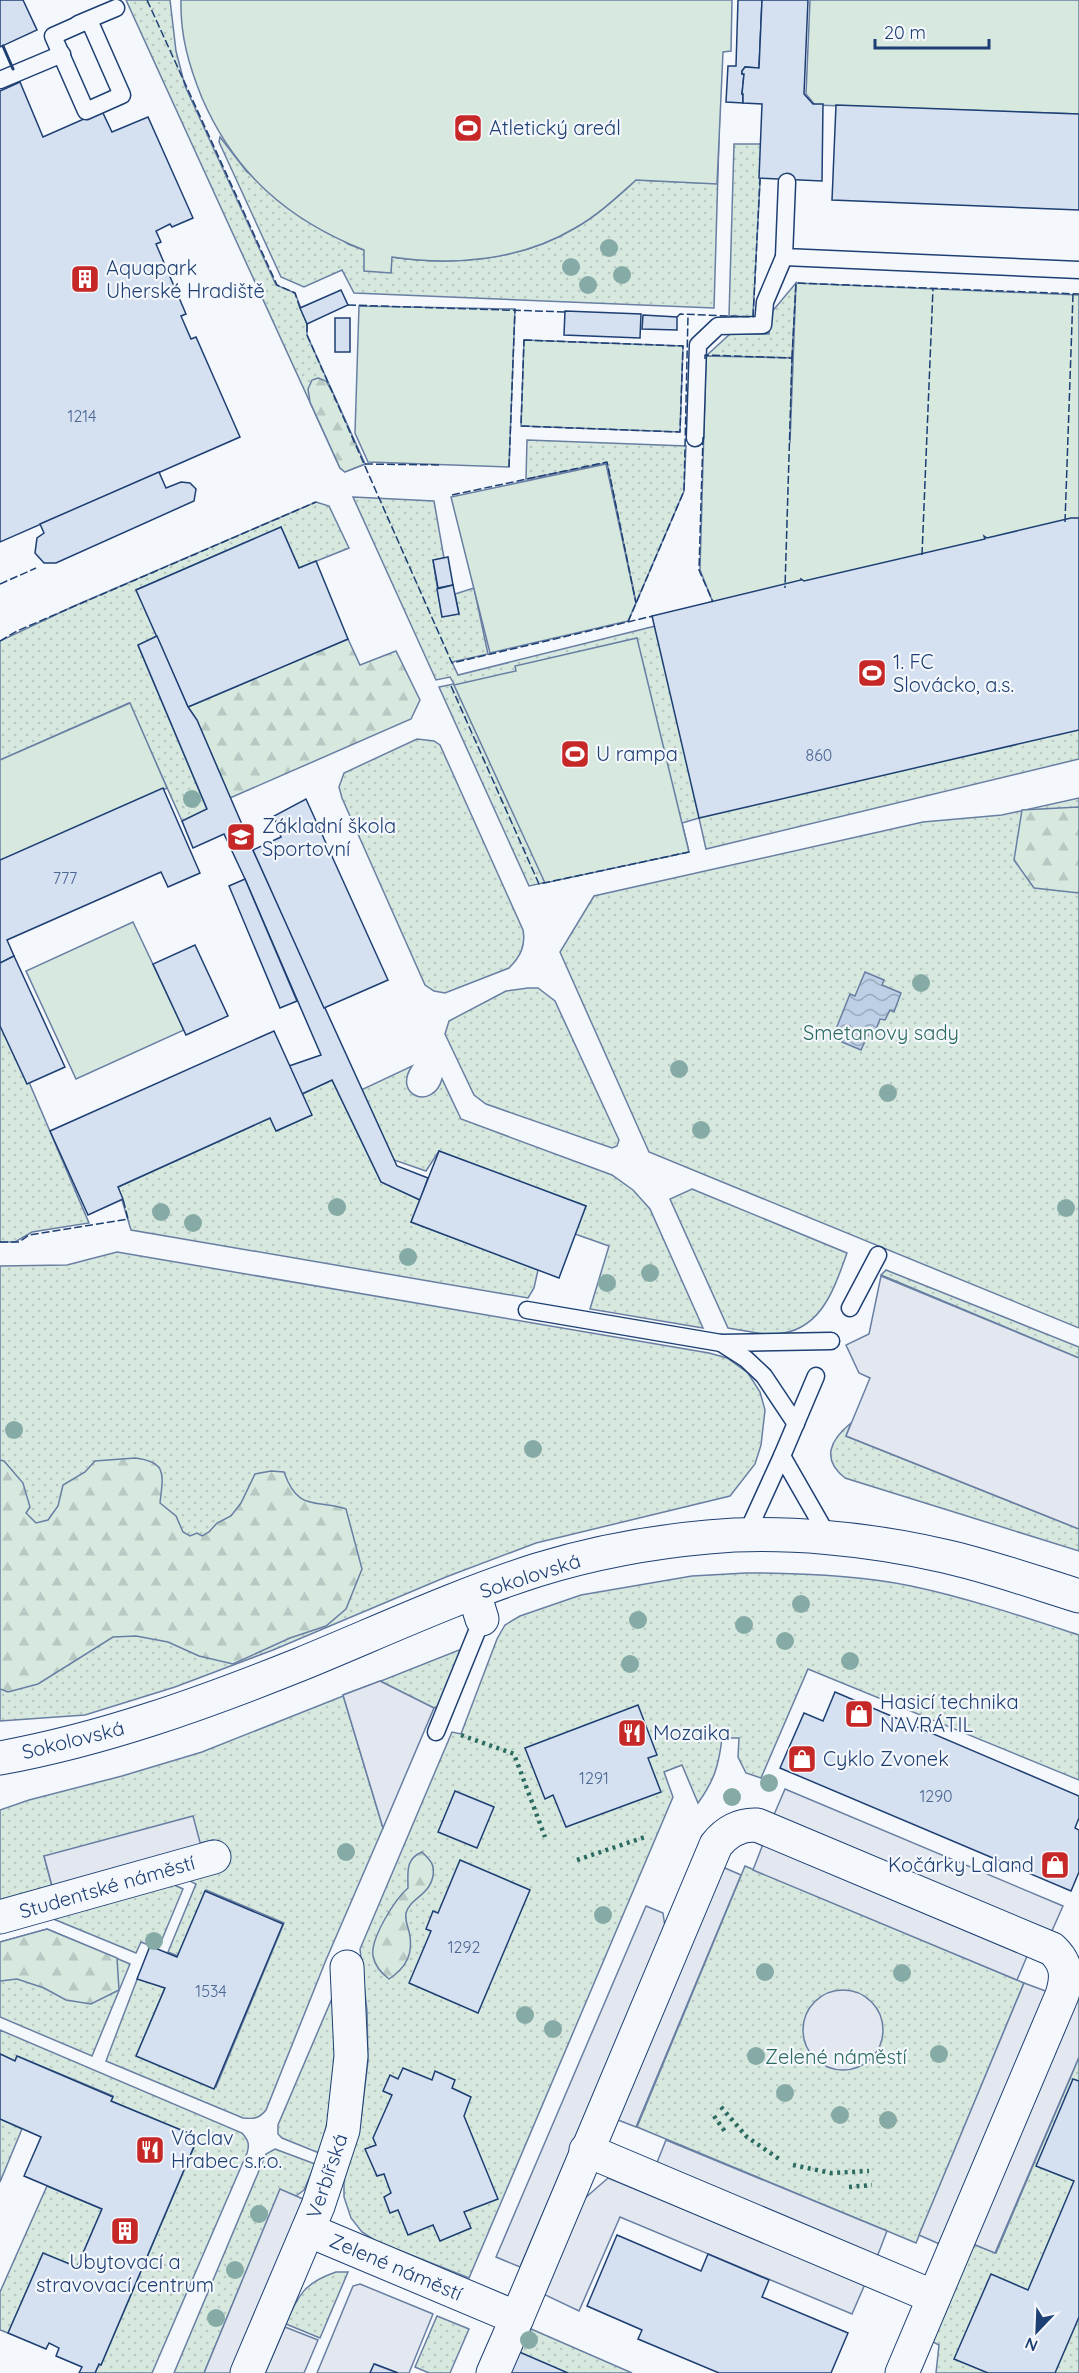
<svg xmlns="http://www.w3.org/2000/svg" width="1079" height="2373" font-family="Quicksand,sans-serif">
<defs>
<pattern id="grass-dots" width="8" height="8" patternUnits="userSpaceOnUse" patternTransform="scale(1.5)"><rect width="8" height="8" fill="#d7e8df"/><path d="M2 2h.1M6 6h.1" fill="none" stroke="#b8c8c3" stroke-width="1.8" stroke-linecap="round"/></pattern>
<pattern id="forest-firs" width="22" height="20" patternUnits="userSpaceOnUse" patternTransform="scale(1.5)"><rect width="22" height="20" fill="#d7e8df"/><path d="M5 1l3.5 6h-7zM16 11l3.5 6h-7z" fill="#b8c8c3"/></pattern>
<pattern id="water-waves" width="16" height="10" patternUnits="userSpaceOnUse" patternTransform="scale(1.5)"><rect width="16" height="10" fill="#bed0e5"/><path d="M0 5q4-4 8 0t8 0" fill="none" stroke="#9aaabe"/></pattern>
</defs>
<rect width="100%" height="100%" fill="#f4f7fb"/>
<g fill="url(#grass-dots)" stroke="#687fa3" stroke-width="1.5">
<path d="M126,0H170L176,51L185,86L276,285L295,293L307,324V335L365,464L345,472L340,468Z"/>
<path d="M720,104L714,308L354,293L342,270L304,287L281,277L219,142L220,137L247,172L348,244L364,250L391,272V257C453,266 520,261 575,228C598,215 617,197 636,180L703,183Z"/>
<path d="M734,144H762L753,317L729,316Z"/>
<path d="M796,283L792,358L706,356L730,334H769L770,314Z"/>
<path d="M527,440L686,446L684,491L636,603L607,463L526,479Z"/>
<path d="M353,497L434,501L444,558L433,560L442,617L459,614L455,594L474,588L488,654L452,662L458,675L1079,521V759L706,849L699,818L682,823L689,852L529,886L439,687L454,684L450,677L436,680Z"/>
<path d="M316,502L329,506L349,548L299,568L281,527L136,590L157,636L138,645L207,809L182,821L129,703L0,760V641L74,606Z"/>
<path d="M417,739L434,741L440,745L523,930C526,946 520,957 509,968L445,993L434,991L425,985L342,798L339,787L344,773Z"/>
<path d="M1079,798V1328L649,1152L560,952L594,896L923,822L1002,815Z"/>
<path d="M528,988H538L555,1001L619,1140L617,1146L612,1148L486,1104L474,1095L445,1034L449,1021L506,991Z"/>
<path d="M0,1014L89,1223L32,1232L15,1242H0Z"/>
<path d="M412,1066C392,1096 433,1111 442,1079L461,1119L612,1175L633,1190L650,1209L703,1328L590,1309L609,1246L575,1234L586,1206L439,1151L426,1171L394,1160L361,1090Z"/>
<path d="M332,1080L381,1182L420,1200L411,1222L538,1270L534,1288L528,1298L131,1230L118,1187L270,1118L277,1131L311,1115L302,1094Z"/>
<path d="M692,1189L847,1253C834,1289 821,1332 775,1334C760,1335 743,1330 728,1328L670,1199Z"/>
<path d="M117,1252L709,1353L727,1358L748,1373L760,1392L765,1410L761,1445L755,1464L730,1496L536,1543L446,1577L273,1650L175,1687L85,1715L0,1721V1266L67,1265Z"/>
<path d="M886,1270L1079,1347V1358L881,1275Z"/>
<path d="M851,1423L846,1436L1079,1529V1551L845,1478C821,1459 830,1440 851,1423Z"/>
<path d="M746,1573C801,1573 857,1575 911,1586C968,1598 1024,1617 1079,1635V1780L808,1669L761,1778L746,1773L738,1757L739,1738H722C719,1765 714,1781 698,1803L682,1765L664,1772L673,1797L469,2278L376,2241L362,2232L351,2218L344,2197V2180L360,2127L368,2061L367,2011L360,1949L452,1732L461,1734L497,1639L505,1625L520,1616L581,1595L692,1576Z"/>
<path d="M464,1648L441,1706L434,1708L380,1681L343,1695L383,1828L326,1960L266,2110C259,2119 253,2119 243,2118L106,2061L138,1977L165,1988L137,2054L216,2087L284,1923L206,1890L178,1956L168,1952L196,1884L184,1878L221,1868L213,1840L200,1843L44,1856L52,1886L0,1901V1810L29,1800L122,1776L202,1752Z"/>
<path d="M745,1866L1024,1983L916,2243L637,2127Z"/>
<path d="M170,1883L183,1889L158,1949L141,1942L136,1953L51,1918Z"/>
<path d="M47,1929L130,1964L92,2056L0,2017V1942Z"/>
<path d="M333,1996L336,1999L334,2080L329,2116L319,2153L282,2138L278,2134V2125Z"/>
<path d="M0,2030L242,2133C248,2140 250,2144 247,2153L152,2373H95L99,2364L101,2365L198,2138L111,2101L113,2096L17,2056L15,2061L0,2054Z"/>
<path d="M1079,2057V2373H936L939,2345L931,2341L973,2244L996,2253Z"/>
<path d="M0,2119L22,2129L0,2182Z"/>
<path d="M275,2149L315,2164L304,2190L296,2196L280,2190L204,2373H174L266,2154Z"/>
<path d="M47,2186L102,2209L77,2267L43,2254L8,2333L0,2330V2292Z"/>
<path d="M336,2272H348L320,2338L286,2324C299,2294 304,2283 336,2272Z"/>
<path d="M437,2316L469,2329L450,2373H429L415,2367Z"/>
<path d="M522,2325L632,2373H503Z"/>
</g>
<g fill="url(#forest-firs)" stroke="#687fa3" stroke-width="1.5">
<path d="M318,378L326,381L332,391L365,464L345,472L340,468L310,402L308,389L312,380Z"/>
<path d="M348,639L360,665L396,651L420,700L411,719L230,798L197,720L188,707Z"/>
<path d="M1079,807V893L1034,888L1014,860L1022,810Z"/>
<path d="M135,1458C168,1462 163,1475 160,1503L176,1516L183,1532L190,1536L197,1533L202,1536L209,1532L217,1523L231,1516L241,1503L255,1474L271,1471L284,1472C298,1512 315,1499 346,1509L362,1569L346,1609L326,1626L290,1638L233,1664L199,1656L168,1642L136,1636L113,1637L38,1684L8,1692L0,1689V1460L4,1461L23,1483L30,1507L26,1513L36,1523L48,1520L58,1506L63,1485L85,1472L95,1461Z"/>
<path d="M422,1852C430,1860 435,1864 433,1876C429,1896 410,1898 406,1913C405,1920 407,1925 409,1931C414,1953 407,1967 389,1979C381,1973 375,1966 373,1956C370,1939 395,1899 408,1888C408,1873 405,1859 422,1852Z"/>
<path d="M47,1929L117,1958L119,1990L91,2004L66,2000L44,1988L17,1979L0,1981V1942Z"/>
</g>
<g fill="#d7e8df" stroke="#687fa3" stroke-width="1.5">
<path d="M181,0H732L731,51L723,52L717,184L636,180C617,197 598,215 575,228C520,261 453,266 392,257L391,273L364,271V250C288,220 235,174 202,98C189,66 180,35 181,0Z"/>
<path d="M810,0H1079V114L815,105L806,94Z"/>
<path d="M796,283L1079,295V520L714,605L700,570L706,356L792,358L790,443Z"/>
<path d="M359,306L515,309L509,467L368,462L355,433Z"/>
<path d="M524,340L683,346L680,432L521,426Z"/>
<path d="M606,464L636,603L628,621L490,653L451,497Z"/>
<path d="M637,638L689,852L545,883L454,685L516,671L515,666Z"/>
<path d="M130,703L167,788L0,861V760Z"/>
<path d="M133,922L184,1030L76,1079L26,971Z"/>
</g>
<g fill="#e3e8f0" stroke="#687fa3" stroke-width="1.5">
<path d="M881,1276L1079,1358V1529L846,1436L870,1378L859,1373L846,1345L869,1334Z"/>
<path d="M380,1681L434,1708L383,1828L343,1695Z"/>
<path d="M785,1789L1063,1906L1051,1933L773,1817Z"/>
<path d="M193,1816L201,1846L52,1886L44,1856Z"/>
<path d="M763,1844L1028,1954L1017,1980L753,1870Z"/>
<path d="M718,1865L741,1875L636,2127L613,2118Z"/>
<path d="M646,1906L663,1913L665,1927L520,2267L496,2257Z"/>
<path d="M1024,1983L1051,1993L944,2246L919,2235Z"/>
<circle cx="843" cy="2030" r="40"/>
<path d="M1079,1996V2057L995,2253L973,2244Z"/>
<path d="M666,2140L887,2231L877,2257L656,2165Z"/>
<path d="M608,2178L865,2284L852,2314L620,2217L579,2311L539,2292L576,2206Z"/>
<path d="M280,2189L303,2199L231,2373H204Z"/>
<path d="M360,2284L433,2314L409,2373H398L375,2364L370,2373H317L353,2286Z"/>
<path d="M285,2327L318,2340L304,2373H265Z"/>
</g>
<path fill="url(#water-waves)" stroke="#687fa3" stroke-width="1.5" d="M865,972L884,980L882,985L901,993L894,1012L890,1010L885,1020L880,1019L873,1037L868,1035L861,1050L842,1042L843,1038L834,1034L850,994L855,996Z"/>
<g fill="#d5e0f0" stroke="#1d3f73" stroke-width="1.5">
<path d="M0,0H23L37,30L0,47Z"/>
<path d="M738,0H762L759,68L745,67L742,71V74H744L742,94H743V103L726,102L728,66H736Z"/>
<path d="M762,0H808L804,94L813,104H823L822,181L759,178L762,104L743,103V94H742L744,74H742V71L745,67L759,68Z"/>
<path d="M20,82L43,137L102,111L112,132L148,117L193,218L172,227L170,224L156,231L161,242L156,244L186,314L181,316L191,339L196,337L240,437L0,542V91Z"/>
<path d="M836,105L1079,114V210L832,200Z"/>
<path d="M341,290L348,305L307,324L300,308Z"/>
<path d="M565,311L641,314L640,338L564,335Z"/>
<path d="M643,315L677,317V330L642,329Z"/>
<rect x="335" y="318" width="15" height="34"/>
<path d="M159,472L166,488L181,482L190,483L196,489L194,501L56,563H44L35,553L37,538L44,533L40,524Z"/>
<path d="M1071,518H1079V730L699,818L652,616L801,580V579L804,581L985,539L984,536L987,538Z"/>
<path d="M281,527L299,568L316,561L348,639L188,707L136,590Z"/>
<path d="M448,557L453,585L438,588L433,560Z"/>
<path d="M453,585L459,614L442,617L437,589Z"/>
<path d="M157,636L188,707L197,720L253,850L397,1166L428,1178L420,1200L381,1182L332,1080L302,1094L289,1066L321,1055L245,879L224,834L193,848L182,821L207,809L138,645Z"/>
<path d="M163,788L200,873L168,887L161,872L7,940L14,956L0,963V860Z"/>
<path d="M306,799L388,980L324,1008L253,850L281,837L274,816Z"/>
<path d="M245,879L297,1001L280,1008L229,886Z"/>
<path d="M195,945L228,1016L186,1035L153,964Z"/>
<path d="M14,956L65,1067L27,1084L0,1026V963Z"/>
<path d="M274,1031L312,1115L276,1131L270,1118L118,1187L123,1199L88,1215L50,1131Z"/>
<path d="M439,1151L586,1206L559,1278L411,1222Z"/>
<path d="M835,1692L1079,1796V1818L1075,1828L1079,1830V1872L1071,1891L780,1768L804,1713L823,1721Z"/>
<path d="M638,1705L657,1755L648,1758L661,1792L566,1827L553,1795L545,1799L525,1748Z"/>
<path d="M455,1791L494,1807L477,1848L438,1832Z"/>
<path d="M460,1860L530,1890L478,2013L409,1983L431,1931L426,1929L433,1911L438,1913Z"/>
<path d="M205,1891L283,1924L214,2089L136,2056L165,1988L137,1979L150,1946L177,1957Z"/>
<path d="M0,2054L15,2061L17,2056L113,2097L111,2101L198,2137L101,2365L99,2364L95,2373H79L82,2367L56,2356L59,2348L49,2343L46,2349L8,2333L43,2253L77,2267L102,2209L24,2176L41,2137L0,2119Z"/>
<path d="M403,2068L432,2080L435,2071L455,2080L452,2088L471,2097L464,2116L498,2199L464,2212L471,2228L440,2241L433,2225L408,2235L398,2210L390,2213L384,2197L391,2193L384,2174L377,2176L365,2149L376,2145L373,2138L392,2095L383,2091L390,2075L398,2079Z"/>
<path d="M1073,2079L1079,2081V2317L1055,2373H988L954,2359L991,2274L1028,2290L1074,2181L1036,2166Z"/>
<path d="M617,2235L701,2271L708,2254L769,2280L762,2297L848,2333L831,2373H719L638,2339L642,2330L587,2306Z"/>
<path d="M517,2351L568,2373H508Z"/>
<path d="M374,2364L398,2373H370Z"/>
</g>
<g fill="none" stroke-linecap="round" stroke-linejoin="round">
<g stroke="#1d3f73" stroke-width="19">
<g id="service">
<path d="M89,20L122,95L86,111L53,36Z"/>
<path d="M78,24L116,8"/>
<path d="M0,80L62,54"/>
<path d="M787,182L784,257L1079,270"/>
<path d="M695,438L698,345L718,326L763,325L765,302L784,257"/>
<path d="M850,1308L878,1255"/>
<path d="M527,1310L721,1343L831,1341"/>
<path d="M721,1343L746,1359L764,1376L796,1424"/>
<path d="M782,1456L816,1376"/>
<path d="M746,1535L782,1456L829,1538"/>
<path d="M436,1732L482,1619"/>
</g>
</g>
<g stroke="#1d3f73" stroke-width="35">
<g id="minor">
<path d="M474,1593L482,1619"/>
<path d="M0,1917L214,1857"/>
<path d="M586,2150L934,2297"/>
<path d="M308,2230L517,2318L493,2373"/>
<path d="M517,2318L716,1845C726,1832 740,1824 757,1825L1052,1949C1067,1963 1068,1976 1062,1995L902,2373"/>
<path d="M247,2373L318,2206L343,2130L351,2056L347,1967"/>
</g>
</g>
<g stroke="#1d3f73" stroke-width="35">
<path id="secondary" d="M0,1758C104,1739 204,1703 301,1664C379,1632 456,1596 537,1570C592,1553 651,1542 708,1537C782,1530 871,1539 944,1556C989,1566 1034,1582 1079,1596"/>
</g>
<use href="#service" stroke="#f4f7fb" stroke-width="16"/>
<use href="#minor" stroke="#f4f7fb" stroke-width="33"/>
<use href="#secondary" stroke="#f4f7fb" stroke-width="33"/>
<g stroke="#2c6c60" stroke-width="4.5" stroke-dasharray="3 4.5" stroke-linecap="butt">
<path d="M461,1735L514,1754L545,1837"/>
<path d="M577,1860L648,1836"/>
<path d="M721,2107L747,2137L779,2159"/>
<path d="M714,2116L726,2133"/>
<path d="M793,2165L831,2173L869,2171"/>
<path d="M849,2187L872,2185"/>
</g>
<g stroke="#1d3f73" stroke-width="1.5" stroke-dasharray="8 3" stroke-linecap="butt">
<path d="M147,0L277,285L295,293L300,308"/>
<path d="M348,305L568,312"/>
<path d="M677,317L680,314L753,317L760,179"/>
<path d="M307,324V335L452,663L653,616"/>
<path d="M524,340L683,346L680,432L521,426Z"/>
<path d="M792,358L796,283L1079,294"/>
<path d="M705,359V355L792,358L785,588"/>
<path d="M703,437L699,570L713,602"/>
<path d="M365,464L441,465"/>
<path d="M509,467L515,309"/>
<path d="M452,495L607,462L636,603"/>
<path d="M1065,522L1073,294"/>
<path d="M922,555L933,288"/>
<path d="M0,584L36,568"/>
<path d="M628,622L684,491L688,315"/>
<path d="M0,641L17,631L316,502"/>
<path d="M451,686L539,884L689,852"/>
<path d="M0,1242H19L29,1235L128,1219L123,1199"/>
</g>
<path stroke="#1d3f73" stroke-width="3" d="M3,46L13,69"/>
</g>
<g fill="#86aba6">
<circle cx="609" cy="248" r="9"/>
<circle cx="571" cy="267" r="9"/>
<circle cx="622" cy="275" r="9"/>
<circle cx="588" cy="285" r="9"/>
<circle cx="192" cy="799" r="9"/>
<circle cx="921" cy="983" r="9"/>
<circle cx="679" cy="1069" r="9"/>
<circle cx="888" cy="1093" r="9"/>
<circle cx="701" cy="1130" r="9"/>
<circle cx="337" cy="1207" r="9"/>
<circle cx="1066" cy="1208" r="9"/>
<circle cx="161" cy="1212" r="9"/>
<circle cx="193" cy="1223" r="9"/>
<circle cx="408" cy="1257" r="9"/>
<circle cx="650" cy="1273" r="9"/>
<circle cx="607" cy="1283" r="9"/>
<circle cx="14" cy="1430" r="9"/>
<circle cx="533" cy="1449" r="9"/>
<circle cx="801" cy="1604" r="9"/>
<circle cx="638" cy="1620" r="9"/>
<circle cx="744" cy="1625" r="9"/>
<circle cx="785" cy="1641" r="9"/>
<circle cx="850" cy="1661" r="9"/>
<circle cx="630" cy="1664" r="9"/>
<circle cx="769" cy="1783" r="9"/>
<circle cx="732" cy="1797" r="9"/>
<circle cx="346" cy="1852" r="9"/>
<circle cx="603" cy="1915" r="9"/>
<circle cx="154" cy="1941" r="9"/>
<circle cx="765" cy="1972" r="9"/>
<circle cx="902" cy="1973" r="9"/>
<circle cx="525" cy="2015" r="9"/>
<circle cx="553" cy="2029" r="9"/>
<circle cx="939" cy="2054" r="9"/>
<circle cx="756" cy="2056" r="9"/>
<circle cx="785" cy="2093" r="9"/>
<circle cx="840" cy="2115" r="9"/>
<circle cx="888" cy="2120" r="9"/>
<circle cx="259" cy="2214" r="9"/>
<circle cx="235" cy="2270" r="9"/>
<circle cx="216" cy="2318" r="9"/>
<circle cx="529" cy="2340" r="9"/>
</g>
<defs>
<g id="stadium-square" transform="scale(1.5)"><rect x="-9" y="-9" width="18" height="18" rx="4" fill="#c62828" stroke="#f4f7fb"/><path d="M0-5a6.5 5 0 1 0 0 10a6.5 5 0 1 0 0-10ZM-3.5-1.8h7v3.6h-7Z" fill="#fff"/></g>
<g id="building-square" transform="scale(1.5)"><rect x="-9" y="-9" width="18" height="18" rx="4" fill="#c62828" stroke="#f4f7fb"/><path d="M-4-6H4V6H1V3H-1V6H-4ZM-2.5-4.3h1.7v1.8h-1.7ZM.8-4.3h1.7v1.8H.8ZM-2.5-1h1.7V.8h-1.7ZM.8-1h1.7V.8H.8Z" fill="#fff"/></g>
<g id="school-square" transform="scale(1.5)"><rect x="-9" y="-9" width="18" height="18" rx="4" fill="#c62828" stroke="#f4f7fb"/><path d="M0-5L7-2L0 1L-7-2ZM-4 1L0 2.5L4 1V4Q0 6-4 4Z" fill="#fff"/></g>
<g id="shop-square" transform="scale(1.5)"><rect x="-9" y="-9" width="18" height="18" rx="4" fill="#c62828" stroke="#f4f7fb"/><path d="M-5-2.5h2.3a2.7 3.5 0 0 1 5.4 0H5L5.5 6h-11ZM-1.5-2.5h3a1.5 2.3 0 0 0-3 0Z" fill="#fff"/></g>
<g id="restaurant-square" transform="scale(1.5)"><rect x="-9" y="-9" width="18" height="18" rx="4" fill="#c62828" stroke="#f4f7fb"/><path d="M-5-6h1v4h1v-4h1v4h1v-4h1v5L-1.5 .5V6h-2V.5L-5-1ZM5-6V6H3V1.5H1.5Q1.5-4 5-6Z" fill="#fff"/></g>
</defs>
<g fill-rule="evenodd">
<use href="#stadium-square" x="468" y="128"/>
<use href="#building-square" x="85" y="279"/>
<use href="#stadium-square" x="872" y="673"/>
<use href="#stadium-square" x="575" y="754"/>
<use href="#school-square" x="241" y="837"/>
<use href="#shop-square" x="859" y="1714"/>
<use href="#restaurant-square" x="632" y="1733"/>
<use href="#shop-square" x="802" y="1759"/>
<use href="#shop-square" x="1055" y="1865"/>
<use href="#restaurant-square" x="150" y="2150"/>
<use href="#building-square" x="125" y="2231"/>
</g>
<g text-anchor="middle" stroke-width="4.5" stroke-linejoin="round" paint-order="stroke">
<g font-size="16" fill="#4b6792">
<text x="82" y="422">1214</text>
<text x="819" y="761">860</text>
<text x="65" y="884">777</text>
<text x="594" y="1784">1291</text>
<text x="936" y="1802">1290</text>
<text x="464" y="1953">1292</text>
<text x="211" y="1997">1534</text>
</g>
<g font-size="20" fill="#1d3f73" stroke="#f4f7fb" text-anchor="start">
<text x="489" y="135">Atletický areál</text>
<text x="106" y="275">Aquapark<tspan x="106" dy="23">Uherské Hradiště</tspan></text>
<text x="893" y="669">1. FC<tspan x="893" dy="23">Slovácko, a.s.</tspan></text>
<text x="596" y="761">U rampa</text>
<text x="262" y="833">Základní škola<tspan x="262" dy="23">Sportovní</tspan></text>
<text x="880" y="1709">Hasicí technika<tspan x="880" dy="23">NAVRÁTIL</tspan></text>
<text x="653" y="1740">Mozaika</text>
<text x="823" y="1766">Cyklo Zvonek</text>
<text x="1034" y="1872" text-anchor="end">Kočárky Laland</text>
<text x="171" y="2145">Václav<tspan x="171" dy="23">Hrabec s.r.o.</tspan></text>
<text x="125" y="2269" text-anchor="middle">Ubytovací a<tspan x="125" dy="23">stravovací centrum</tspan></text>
</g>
<g font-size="20" fill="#2c6c60" stroke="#f4f7fb">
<text x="881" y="1040">Smetanovy sady</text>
<text x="836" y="2064">Zelené náměstí</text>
</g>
<g font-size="20" fill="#1d3f73" stroke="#f4f7fb">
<text transform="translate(530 1576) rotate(-18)" y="7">Sokolovská</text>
<text transform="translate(73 1740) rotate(-14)" y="7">Sokolovská</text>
<text transform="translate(107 1887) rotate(-16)" y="7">Studentské náměstí</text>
<text transform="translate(327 2176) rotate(-71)" y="7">Verbířská</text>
<text transform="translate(396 2267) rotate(23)" y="7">Zelené náměstí</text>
</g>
</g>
<g transform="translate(1037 2331) rotate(203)" stroke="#f4f7fb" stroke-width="4.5" paint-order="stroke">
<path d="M0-4.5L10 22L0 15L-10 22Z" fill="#1d3f73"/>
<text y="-9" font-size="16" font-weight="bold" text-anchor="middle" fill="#1d3f73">N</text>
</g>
<path d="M875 39v9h114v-9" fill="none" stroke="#1d3f73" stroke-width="3"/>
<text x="884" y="39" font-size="18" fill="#1d3f73" stroke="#f4f7fb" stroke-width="4.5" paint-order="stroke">20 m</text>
</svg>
